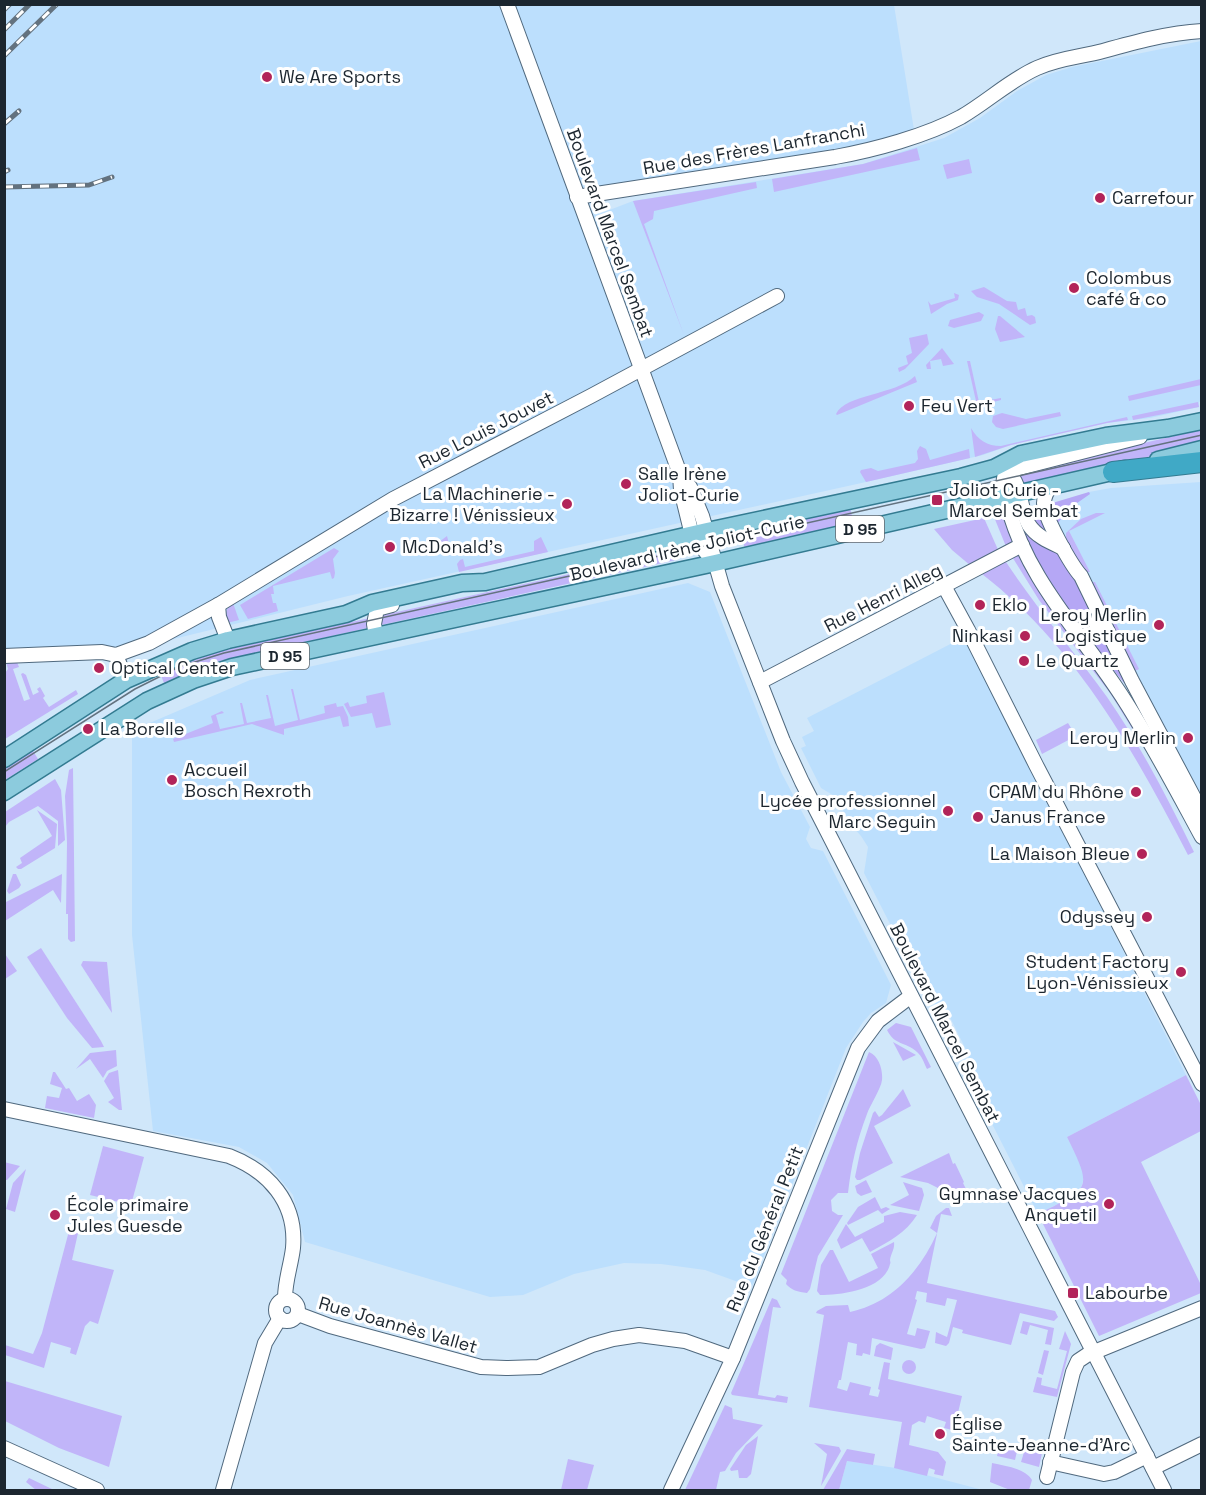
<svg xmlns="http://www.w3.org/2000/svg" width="1206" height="1495" font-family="'Space Grotesk',sans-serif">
<rect width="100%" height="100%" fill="#d0e7fa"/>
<g fill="#bcdffd">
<path d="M4,5H894L914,130L856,147L591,190L599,214L633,201L863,164L944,138L980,118L1017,91L1046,75L1072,67L1201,41V401L1199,402V407L1150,418L1107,423L1011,445L983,455L866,482L348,596L137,648L5,654Z"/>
<path d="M1201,482V807L1051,512L1089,492L1111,488Z"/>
<path d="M688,583L710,592L781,772L810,827L806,839L811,848L823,851L891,985L886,1003L871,1013L863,1022L846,1048L752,1287L705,1270L661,1264L624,1263L574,1274L523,1295L490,1297L305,1242L293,1195L267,1163L239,1147L153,1131L132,935V729L152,722L250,680Z"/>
<path d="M964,637L1186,1075L1067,1137L1083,1168V1181L1081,1188L1077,1194L1038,1214L964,1069L969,1056L945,1007L930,1002L864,873L868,847L861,836L851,825L836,797L821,788L801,748L806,746L802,737L814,731L807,718Z"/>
<path d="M847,1461L903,1469L983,1490H839Z"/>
</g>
<g fill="#c1b5f9">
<path d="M917,148L920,160L774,192L772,179L863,164Z"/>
<path d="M969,159L972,173L947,179L943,165Z"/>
<path d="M756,182L757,188L654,211L653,219L644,224L684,335L633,201Z"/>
<path d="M984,287L1007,301L1016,302L1018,310L1025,308L1027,316L1032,315L1035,317L1036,323L1030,325L999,304L977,297L971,291Z"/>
<path d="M954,293L959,295L958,300L947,304L931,314L928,301L931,305L955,298Z"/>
<path d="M979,312L984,315L981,321L954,328L948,326L950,320Z"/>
<path d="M998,316H1000L1025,337L1000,342L995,329Z"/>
<path d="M927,334L929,344L905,369L899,372L898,368L908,364L906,356L912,353L909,338Z"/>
<path d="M942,348L954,364L943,366L941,359L930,361L931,369H927L926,365Z"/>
<path d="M967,361H970L979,402L1001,398V400L986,404L979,411L978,410Z"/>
<path d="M915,376L917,382L837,415L836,414C845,394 896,395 915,376Z"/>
<path d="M1201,379V385L1129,401L1128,396Z"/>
<path d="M1198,402L1199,407L1133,420L1132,416Z"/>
<path d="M1060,412L1061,416L1003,429L996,427L992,422L993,416L1002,413L1026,419Z"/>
<path d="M1127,417L1128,420L1107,423L1011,445L975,457L971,428C978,440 987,446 1001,446Z"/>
<path d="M1201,430V444L1024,487L1018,474L1020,471Z"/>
<path d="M920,446L926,449L930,460L969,449L970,458L866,482L860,472L861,470L871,468L878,471L915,463L918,459L917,451Z"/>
<path d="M850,508L854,524L745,550L741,532Z"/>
<path d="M1096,513H1105L1069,531L1090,572H1083L1066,540V533L1081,519Z"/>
<path d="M1005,515L1015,543L1007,549L994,517Z"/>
<path d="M984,518L999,552L971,566L952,550L934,529Z"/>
<path d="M447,536L449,544L459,542L461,550L445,553L439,542Z"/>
<path d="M541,537L548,552L459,572L457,564L460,560L463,559L465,567L534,551V541Z"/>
<path d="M334,548L339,551L333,559L335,573L334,578L332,579L330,572L273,586L274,594H271L273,603H276L278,611L248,619L240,605Z"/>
<path d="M674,551L676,560L250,654L216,662L164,683L160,673L214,653L247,645Z"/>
<path d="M1018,552L1160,765L1156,767L1110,693L1039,600L1011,555Z"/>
<path d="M1006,562C1037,609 1074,651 1107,697C1141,746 1168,799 1194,852L1188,855C1134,751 1076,647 982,574Z"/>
<path d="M1089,582H1095L1139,669L1131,673Z"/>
<path d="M233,603L239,620L227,623C225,613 225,609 233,603Z"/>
<path d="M6,662H17L19,667L13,669L24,701L30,699L21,674L23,673L26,675L33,695L39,692L37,689L40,687L45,696L43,698L49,707L76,690L78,694L5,739V673L8,669Z"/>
<path d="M291,689H293L300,720L325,713L324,706L336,703L337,707L343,706L348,717L349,726L343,727L340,716L284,729V735L252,724L174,742L173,739L213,723L211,716L222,711L224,713L216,715L220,729L244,724L240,703H242L247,723L271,718L266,695H268L275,726L298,720Z"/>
<path d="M384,692L391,725L376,728L372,713L351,717L344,704L348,702L350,707L367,703L366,696Z"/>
<path d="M1068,723L1076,736L1042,754L1036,740Z"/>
<path d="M33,751L38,759L5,780V769Z"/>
<path d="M73,768L75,941L71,942L68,939V914H66L67,843L65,796L69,770Z"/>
<path d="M55,779L61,790L65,840L58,846V821L38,806L9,822L5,827V812Z"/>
<path d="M37,810L57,824L55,848L21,869H18L16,867L22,863L20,858L52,836Z"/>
<path d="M13,874H16L21,885L19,888L9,894L7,891Z"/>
<path d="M62,874L61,903L53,890L5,921L6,902Z"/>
<path d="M41,948L101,1041L104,1047L92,1048L67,1018L27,957Z"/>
<path d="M5,954L17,971L5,979H4Z"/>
<path d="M83,961L107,962L112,1013L81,965Z"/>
<path d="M896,1023L911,1027L931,1067L927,1069C924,1063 922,1056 917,1052C905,1041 895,1046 887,1030Z"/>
<path d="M893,1042L916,1055L903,1061Z"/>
<path d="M116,1050L117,1066L107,1071L103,1078L90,1059L76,1069L90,1053Z"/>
<path d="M869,1052C879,1056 883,1070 882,1080C881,1089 870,1105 867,1114C857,1140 851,1166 848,1193H838L831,1200L832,1211L838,1215H843L818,1256L810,1289L807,1293C798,1292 791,1290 786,1284L787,1280L781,1274Z"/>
<path d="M118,1070L122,1110H119L108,1102L114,1098L104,1081L109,1073Z"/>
<path d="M53,1072H55L66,1089L69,1088L77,1101L89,1094L96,1105L94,1118L45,1108L47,1096L59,1098L62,1088L50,1084Z"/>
<path d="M1186,1075L1201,1105V1131L1141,1162L1201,1285V1293L1099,1336L1038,1214C1089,1188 1094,1191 1067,1137Z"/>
<path d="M903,1089L911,1106L874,1126L893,1163L860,1180H857L855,1177L860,1153L873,1113L875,1111L879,1117L882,1115Z"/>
<path d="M103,1146L144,1157L131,1205L90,1195Z"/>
<path d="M949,1153L953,1164L955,1163L964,1182L963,1183L967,1191L969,1190L974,1200L940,1189L928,1183L900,1177Z"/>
<path d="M4,1162L20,1166L7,1180H5Z"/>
<path d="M26,1169L15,1212L6,1209L13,1183Z"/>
<path d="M866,1180L872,1192L861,1196L857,1193L855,1186Z"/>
<path d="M903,1182L922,1188L924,1195L919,1211L890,1205L909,1195Z"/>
<path d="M875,1197L881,1209L886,1207L890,1209L882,1214L878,1210L848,1225L847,1223L858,1207Z"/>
<path d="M946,1208H949L952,1216L941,1214L927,1283L1055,1311L1058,1317L1054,1321L1020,1313L1011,1345L962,1333L963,1330L953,1327L949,1343L946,1346L935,1343L936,1332L947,1337L957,1300L947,1298L945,1306L926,1302L927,1293L917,1291L915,1299L917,1300L907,1334L915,1336L917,1328L930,1331L925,1348L921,1349L872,1338L870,1355L863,1353L862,1356L856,1355L857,1344L848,1342L841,1380H839L837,1388L847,1391L850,1382L871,1387L869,1395L878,1397L880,1390L878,1389L884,1362L890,1363L888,1379L962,1396L956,1421L972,1426L969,1434L944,1428L946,1422L927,1416L925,1423L919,1421L912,1425L909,1445L938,1452L946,1462L943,1476L934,1474L935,1470L929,1468L927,1476L894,1468L902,1422L809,1407L824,1315L816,1313L817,1311L826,1306L848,1305L850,1312C892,1303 920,1271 937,1233L930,1228L936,1216Z"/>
<path d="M900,1212L917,1215C906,1233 888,1242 870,1252L862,1238L841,1249L837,1240L846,1224L855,1237L884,1222V1216Z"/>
<path d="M69,1231L78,1233L72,1260L114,1270L98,1324L90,1321L85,1326L76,1355L70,1353L71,1348L51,1342L44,1368L5,1355V1345L33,1354L42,1333Z"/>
<path d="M894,1242C895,1249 891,1253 890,1260C890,1261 891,1263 890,1264C884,1290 841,1295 820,1295L817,1291L821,1265L830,1250H833L849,1282L878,1268L871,1254Z"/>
<path d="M772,1298L777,1300L781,1308L773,1307L758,1395L775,1398L777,1395L788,1397L787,1403L732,1395L731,1393Z"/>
<path d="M1023,1321L1054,1328L1051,1345L1045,1344L1048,1330L1030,1325L1027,1335L1020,1333Z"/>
<path d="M1065,1331L1071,1344L1057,1397L1033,1392L1037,1377L1042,1378L1041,1385L1057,1389L1067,1351L1059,1349Z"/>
<path d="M880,1343L893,1348L891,1360L874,1356L876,1346Z"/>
<path d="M1044,1350L1049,1351L1043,1375L1038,1373Z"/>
<circle cx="909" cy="1367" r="7"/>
<path d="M5,1381L122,1416L109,1467L59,1448L5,1421Z"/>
<path d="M725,1405L732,1408L733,1419L763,1425L736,1453L725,1471L720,1472L716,1490H685Z"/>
<path d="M758,1436L751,1474L747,1478H739L738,1470L731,1471L730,1469L746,1445Z"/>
<path d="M814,1443L839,1447L841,1451L821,1486L827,1454Z"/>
<path d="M1000,1443L1018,1447L1015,1460L997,1456Z"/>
<path d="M847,1449L875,1454L873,1465L847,1461L839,1490H823Z"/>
<path d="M1025,1449L1042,1453L1039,1467L1021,1462Z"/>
<path d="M568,1459L594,1465L587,1490H561Z"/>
<path d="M992,1463C1005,1466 1025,1468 1032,1480L1029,1490H1010L990,1482Z"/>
<path d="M29,1478L54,1490H36L26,1482Z"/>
</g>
<g fill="#b5a7f5">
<path d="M1089,492L1090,494L1070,508L1057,524L1049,504Z"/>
<path d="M1038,506L1052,537L1040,531L1027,509Z"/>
<path d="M1020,511L1060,556L1073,578L1080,581L1093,608V628L1082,630L1066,610L1033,556L1019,526Z"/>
<path d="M1104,638L1128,680L1124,683L1093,645Z"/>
</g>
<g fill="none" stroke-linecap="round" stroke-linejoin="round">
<g stroke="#50697e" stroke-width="16">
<g id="minor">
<path d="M507,4L680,474L681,490L692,535L714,562"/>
<path d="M577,197L835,157C874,150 926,136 961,117C987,102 1010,80 1037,68C1059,58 1081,57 1103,51C1135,42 1168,33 1202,31"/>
<path d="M1140,437L1007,471C1001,480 1004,491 1007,502C1025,579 1084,636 1125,701C1153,745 1177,791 1202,837"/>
<path d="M1000,468C1023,476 1018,507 1029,525C1037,537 1050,542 1063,548"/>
<path d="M680,474L690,487L702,516L722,586L783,741L802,782L1164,1490"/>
<path d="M1051,486C1047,491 1044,496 1044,503C1044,517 1071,565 1081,576L1132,681L1202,813"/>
<path d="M944,586L968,630L1036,765L1202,1084"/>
<path d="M218,605L219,617L228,640"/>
<path d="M376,636L374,624L377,609L392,605"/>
<path d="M1079,636L1092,634L1096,631L1099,613"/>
<path d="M116,655L126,680"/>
<path d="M4,656L102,652L116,655L149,643L218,605L393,499L591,396L777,296"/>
<path d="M760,682L1022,545"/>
<path d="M4,1109L229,1156C268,1171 297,1202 293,1248C291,1265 285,1281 285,1298"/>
<circle cx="287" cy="1310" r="11"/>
<path d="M298,1314L330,1326L481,1367L506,1368L539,1367L592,1345L613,1339L639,1335L685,1341L733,1358"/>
<path d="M4,1448L97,1490"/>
<path d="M1050,1462L1104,1474L1114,1472L1147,1456"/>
<path d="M1153,1468L1202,1444"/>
<path d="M1047,1477L1073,1372L1078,1361L1087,1355L1202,1308"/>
<path d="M223,1490L265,1343L280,1318"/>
<path d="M671,1490L733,1358L858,1048L878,1021L911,996"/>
</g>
</g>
<g stroke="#337b91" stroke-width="19">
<g id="major">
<path d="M1158,460L1202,449"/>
<path d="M4,759L126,680L192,651L228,640L346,614L372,603L462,583L485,582L707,531L961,477L994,468L1021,454L1106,436L1168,428L1202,421"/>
<path d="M4,792L147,701L193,680L232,667L715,563L1125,469"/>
</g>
</g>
<g stroke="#337b91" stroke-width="22">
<path id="highway" d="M1113,472L1202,462"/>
</g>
<use href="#minor" stroke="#fff" stroke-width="14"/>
<use href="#major" stroke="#8ccbdd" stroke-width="16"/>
<use href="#highway" stroke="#40a9c6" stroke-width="20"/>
<path stroke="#63727f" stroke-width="1.5" d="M4,772L135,689L179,667L224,653L1202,435"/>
<g stroke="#63727f" stroke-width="5">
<g id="rail">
<path d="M4,10L10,4"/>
<path d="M4,30L30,4"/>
<path d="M4,56L57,4"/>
<path d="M4,124L19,111"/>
<path d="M4,172L8,170"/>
<path d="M4,187L89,185L112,177"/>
</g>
</g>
<use href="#rail" stroke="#fff" stroke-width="3" stroke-dasharray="9" stroke-linecap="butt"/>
</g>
<g fill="#b22459" stroke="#fff" stroke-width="2">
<circle cx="267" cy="77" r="6"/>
<circle cx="1100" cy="198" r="6"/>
<circle cx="1074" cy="288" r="6"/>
<circle cx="909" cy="406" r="6"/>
<circle cx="626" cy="484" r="6"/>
<rect x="931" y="494" width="12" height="12" rx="3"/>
<circle cx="567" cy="504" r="6"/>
<circle cx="390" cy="547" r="6"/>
<circle cx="980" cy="605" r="6"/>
<circle cx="1159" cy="625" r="6"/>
<circle cx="1025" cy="636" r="6"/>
<circle cx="1024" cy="661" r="6"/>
<circle cx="99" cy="668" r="6"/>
<circle cx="88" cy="729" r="6"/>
<circle cx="1188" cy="738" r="6"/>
<circle cx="172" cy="780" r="6"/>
<circle cx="1136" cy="792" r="6"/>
<circle cx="948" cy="811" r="6"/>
<circle cx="978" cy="817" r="6"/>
<circle cx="1142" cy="854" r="6"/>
<circle cx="1147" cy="917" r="6"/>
<circle cx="1181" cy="972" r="6"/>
<circle cx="1109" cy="1204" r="6"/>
<circle cx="55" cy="1215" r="6"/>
<rect x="1067" y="1287" width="12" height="12" rx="3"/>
<circle cx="940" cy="1434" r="6"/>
</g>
<g text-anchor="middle" stroke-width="6" stroke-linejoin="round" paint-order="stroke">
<g fill="#fff" stroke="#60676d" stroke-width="1.5">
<rect x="836" y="516" width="48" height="26" rx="4.5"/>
<rect x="261" y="643" width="48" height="26" rx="4.5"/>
</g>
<g font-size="16" font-weight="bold" fill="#1c262f">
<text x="860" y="535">D 95</text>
<text x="285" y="662">D 95</text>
</g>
<g font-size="18" fill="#1c262f" stroke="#fff" text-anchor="start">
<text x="279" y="83">We Are Sports</text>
<text x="1112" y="204">Carrefour</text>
<text x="1086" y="284">Colombus<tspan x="1086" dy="21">café &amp; co</tspan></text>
<text x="921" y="412">Feu Vert</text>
<text x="638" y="480">Salle Irène<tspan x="638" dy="21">Joliot-Curie</tspan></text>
<text x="949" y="496">Joliot Curie -<tspan x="949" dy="21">Marcel Sembat</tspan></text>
<text x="555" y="500" text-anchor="end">La Machinerie -<tspan x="555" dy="21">Bizarre ! Vénissieux</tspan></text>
<text x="402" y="553">McDonald's</text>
<text x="992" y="611">Eklo</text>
<text x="1147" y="621" text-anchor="end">Leroy Merlin<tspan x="1147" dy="21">Logistique</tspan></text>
<text x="1013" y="642" text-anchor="end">Ninkasi</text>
<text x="1036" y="667">Le Quartz</text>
<text x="111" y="674">Optical Center</text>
<text x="100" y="735">La Borelle</text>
<text x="1176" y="744" text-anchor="end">Leroy Merlin</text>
<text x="184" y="776">Accueil<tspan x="184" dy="21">Bosch Rexroth</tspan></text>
<text x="1124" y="798" text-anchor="end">CPAM du Rhône</text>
<text x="936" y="807" text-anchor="end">Lycée professionnel<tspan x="936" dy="21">Marc Seguin</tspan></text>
<text x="990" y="823">Janus France</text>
<text x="1130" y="860" text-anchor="end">La Maison Bleue</text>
<text x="1135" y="923" text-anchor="end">Odyssey</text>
<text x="1169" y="968" text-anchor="end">Student Factory<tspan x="1169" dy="21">Lyon-Vénissieux</tspan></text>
<text x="1097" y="1200" text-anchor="end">Gymnase Jacques<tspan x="1097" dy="21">Anquetil</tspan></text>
<text x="67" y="1211">École primaire<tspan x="67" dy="21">Jules Guesde</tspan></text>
<text x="1085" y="1299">Labourbe</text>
<text x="952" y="1430">Église<tspan x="952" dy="21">Sainte-Jeanne-d'Arc</tspan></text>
</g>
<g font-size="18" fill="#1c262f" stroke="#fff">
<text transform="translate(754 149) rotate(-10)" y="6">Rue des Frères Lanfranchi</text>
<text transform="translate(610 233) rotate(70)" y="6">Boulevard Marcel Sembat</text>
<text transform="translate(486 430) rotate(-27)" y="6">Rue Louis Jouvet</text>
<text transform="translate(687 548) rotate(-13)" y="6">Boulevard Irène Joliot-Curie</text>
<text transform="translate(883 598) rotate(-27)" y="6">Rue Henri Alleg</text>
<text transform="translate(945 1023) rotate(63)" y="6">Boulevard Marcel Sembat</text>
<text transform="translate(765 1229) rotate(-68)" y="6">Rue du Général Petit</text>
<text transform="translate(398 1325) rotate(16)" y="6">Rue Joannès Vallet</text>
</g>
</g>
<rect width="1206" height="1495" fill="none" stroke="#1c262f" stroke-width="12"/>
</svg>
